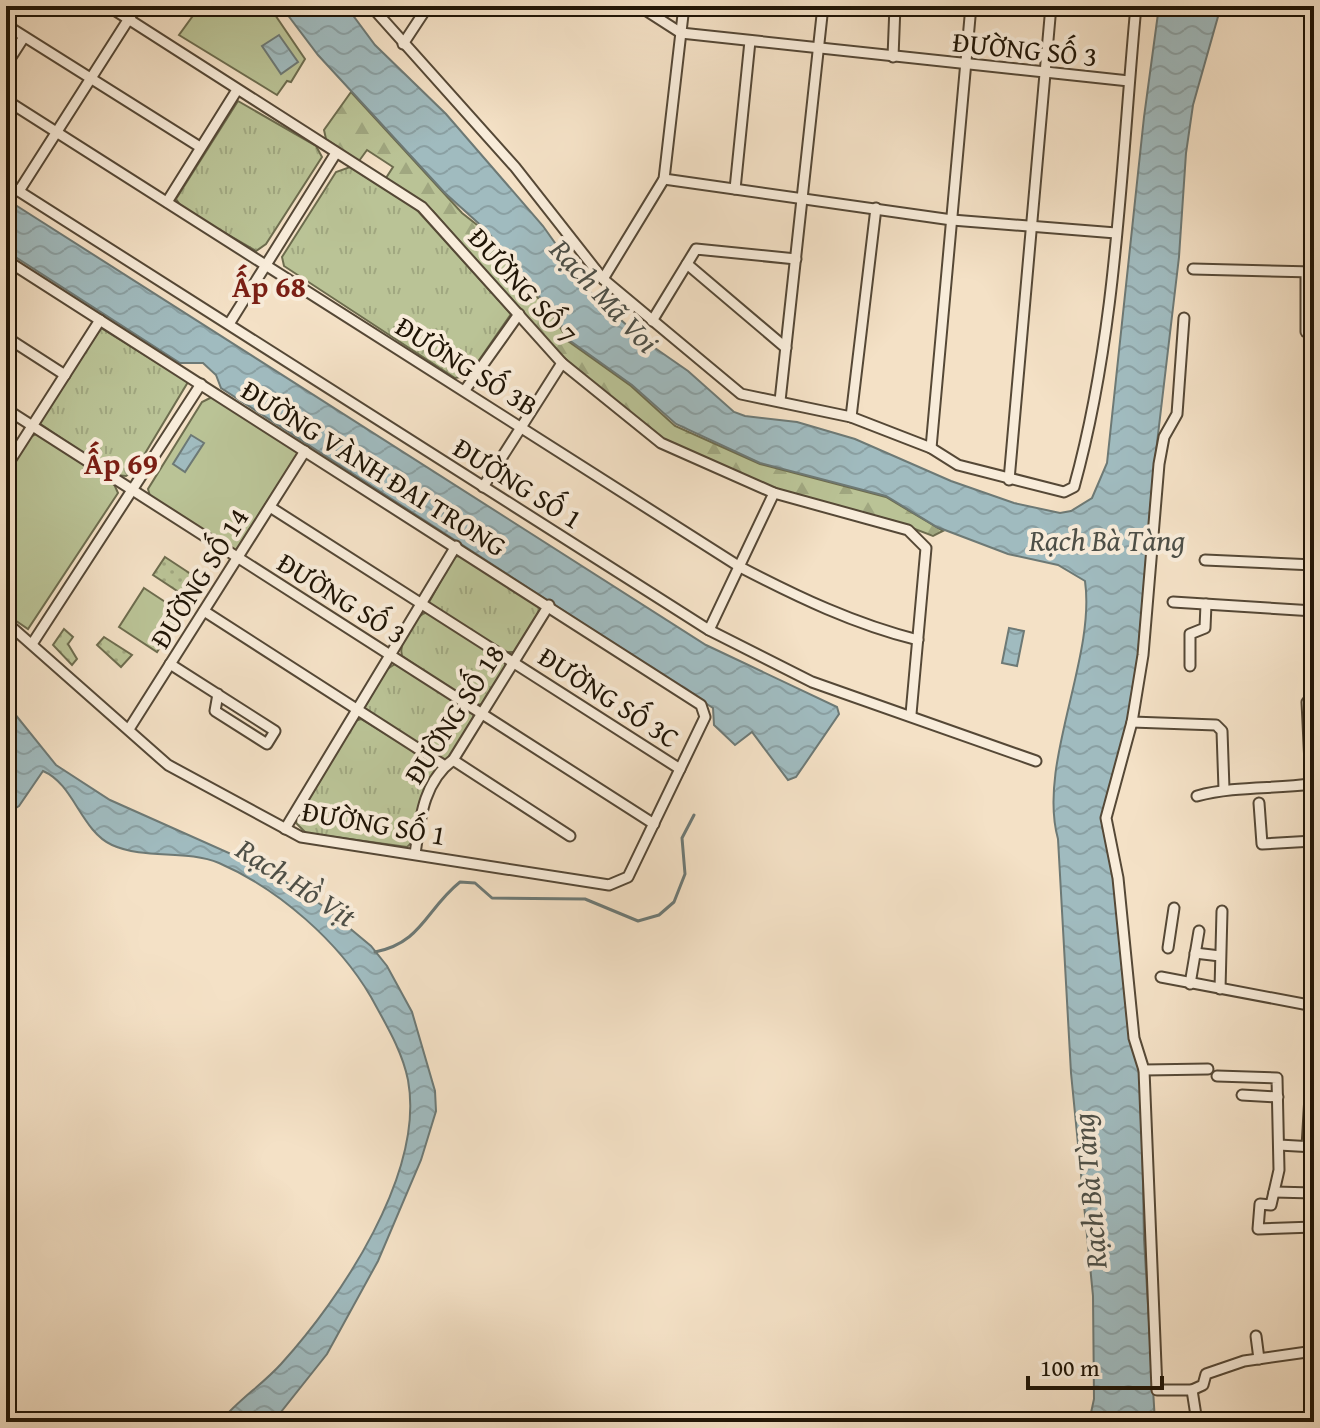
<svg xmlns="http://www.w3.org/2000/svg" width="1320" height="1428" font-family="'Gentium Book Plus',serif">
<defs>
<pattern id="grass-tufts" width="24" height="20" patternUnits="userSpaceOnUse" patternTransform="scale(2)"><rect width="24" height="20" fill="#bac396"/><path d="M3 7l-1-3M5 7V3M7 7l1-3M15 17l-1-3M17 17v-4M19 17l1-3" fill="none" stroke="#a0a780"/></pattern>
<pattern id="forest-firs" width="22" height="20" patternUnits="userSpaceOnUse" patternTransform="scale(2)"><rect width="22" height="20" fill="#bac396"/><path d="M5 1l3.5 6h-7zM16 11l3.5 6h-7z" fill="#a0a780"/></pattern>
<pattern id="park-dots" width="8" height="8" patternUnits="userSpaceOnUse" patternTransform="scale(2)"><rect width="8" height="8" fill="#bac396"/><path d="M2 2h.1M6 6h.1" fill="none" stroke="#a0a780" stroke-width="1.8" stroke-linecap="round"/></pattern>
<pattern id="water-waves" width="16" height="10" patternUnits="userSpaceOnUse" patternTransform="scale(2)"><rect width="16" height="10" fill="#a0bbbf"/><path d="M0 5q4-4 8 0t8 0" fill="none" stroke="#8aa0a3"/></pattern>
</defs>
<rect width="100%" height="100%" fill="#f4e1c6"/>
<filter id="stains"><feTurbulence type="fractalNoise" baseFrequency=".0025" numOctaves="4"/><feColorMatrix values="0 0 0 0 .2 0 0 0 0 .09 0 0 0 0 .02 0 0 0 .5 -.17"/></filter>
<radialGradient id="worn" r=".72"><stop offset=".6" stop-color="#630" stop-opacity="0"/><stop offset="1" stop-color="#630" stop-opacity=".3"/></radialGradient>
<g fill="url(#grass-tufts)" stroke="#6d6c4e" stroke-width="2">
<path d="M238,101L316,146L322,157L266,244L256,251L182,208L176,199Z"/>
<path d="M350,167L416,209L511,314L468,376L455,378L284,266L282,257L336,172Z"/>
<path d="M101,328L188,382L135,470L126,476L116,475L39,423Z"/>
<path d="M459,556L541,605L542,610L515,652H503L428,604L454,557Z"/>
<path d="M427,612L505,661L506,666L483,704L475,705L402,656C398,643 414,616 427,612Z"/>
<path d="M395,664L473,712L474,718L449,760L444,761L363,710L386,670Z"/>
<path d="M361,719L435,764C438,778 425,787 421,799C416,814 420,837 407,847L306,833L296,823L297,817L355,721Z"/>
</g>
<path fill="url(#forest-firs)" stroke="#6d6c4e" stroke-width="2" d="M351,92L462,213L486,232L557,322L568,341L631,386L675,426L760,464L886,497L943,531L933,536L894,521L775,489L664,439L564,360L433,211L386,178L393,167L367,150L359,161L326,139L324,130Z"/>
<g fill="url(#park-dots)" stroke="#6d6c4e" stroke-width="2">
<path d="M165,557L203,582L191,600L153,575Z"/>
<path d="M64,629L73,637L68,644L77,659L72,665L53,645Z"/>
<path d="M104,637L132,655L121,667L97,645Z"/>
</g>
<g fill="#bac396" stroke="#6d6c4e" stroke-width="2">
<path d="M200,6H269L305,59L291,82L287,81L277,95L179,35Z"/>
<path d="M212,397L298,453L236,551L150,496L148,489L202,402Z"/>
<path d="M36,434L114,484L118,493L28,629L6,614V473L30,437Z"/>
<path d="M144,588L182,613L157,652L119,627Z"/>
</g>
<g fill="url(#water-waves)" stroke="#6d7975" stroke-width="2">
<path d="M281,6H346L375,45L446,114L543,226L589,291L642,339L688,371L734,412L745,416L797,422L855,439L951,481L1014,503L1060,513L1071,511L1092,498L1107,463L1144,117L1159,6H1221L1193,105L1186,153L1179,257L1153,477L1135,690L1104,811L1141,1075L1144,1239L1155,1422H1089L1094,1399L1093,1296L1071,1073L1058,839C1037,764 1096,658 1085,581L1058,565L1008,554L937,527L886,496L760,463L676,424L632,385L569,340L559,321L487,231L445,193L318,55Z"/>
<path d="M279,35L298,62L281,74L262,46Z"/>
<path d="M6,199L706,645L837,707L839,714L796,777L788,780L752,732L735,745L714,725L713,708L221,388L216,375L203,363H180L6,251Z"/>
<path d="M191,435L204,443L185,472L173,464Z"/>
<path d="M1009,628L1024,631L1017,666L1002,663Z"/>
<path d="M6,703L56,765L110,800L269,871L323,906L371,946L387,966L412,1012L435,1091L436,1111L421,1160L378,1261L327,1354L273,1422H220C238,1400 262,1385 281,1364C341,1298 425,1173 408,1080C402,1050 385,1023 371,997C339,942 279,889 219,863C186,849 145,860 112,845C81,831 74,784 43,771L19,806L6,814V774L11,768Z"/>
</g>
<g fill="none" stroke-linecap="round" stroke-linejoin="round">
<path stroke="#6d7975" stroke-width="3" d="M375,952C422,943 426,909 460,882L475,883L492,898L585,899L638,921L659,915L674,902L685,874L682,838L694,815"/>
<g stroke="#554836" stroke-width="13">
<g id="minor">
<path d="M108,6L422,207L562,363L661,443L774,493L908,530L926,548L911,714"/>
<path d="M371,6L515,167L603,279L741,394L851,417L931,448L958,465L1064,492L1074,487C1117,332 1121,166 1136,6"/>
<path d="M639,6L681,33L1129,81"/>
<path d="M6,25L200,147"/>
<path d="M403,44L428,6"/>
<path d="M893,57L895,6"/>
<path d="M6,65L24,37"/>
<path d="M6,100L740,567C798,597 854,624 918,640"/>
<path d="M664,179L952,220L1116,233"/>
<path d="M6,183L709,630L812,682L1036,761"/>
<path d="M735,189L750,41"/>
<path d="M19,191L137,6"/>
<path d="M167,202L237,90"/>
<path d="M6,260L701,705L705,717L628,877L609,885L301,837L168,765L6,622"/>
<path d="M687,264L786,348"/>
<path d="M1193,269L1314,272"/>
<path d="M1306,272V332"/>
<path d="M603,279L664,179L684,6"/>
<path d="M1184,318L1177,414L1164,437L1159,464L1143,655L1132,722L1106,818L1118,878L1134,1038L1144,1070L1157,1390H1192L1203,1385L1206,1374L1244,1361L1314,1351"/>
<path d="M652,321L696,249L796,259"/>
<path d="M229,324L336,153"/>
<path d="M6,337L65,375"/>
<path d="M465,390L519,314"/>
<path d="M780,401L823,6"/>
<path d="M6,409L654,824"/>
<path d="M851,417L876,208"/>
<path d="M931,448L971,6"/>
<path d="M6,467L100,320"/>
<path d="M1009,480L1051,6"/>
<path d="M483,487L562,363"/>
<path d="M270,507L680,769"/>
<path d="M1205,560L1314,565"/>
<path d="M1173,602L1314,611"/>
<path d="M204,611L445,766"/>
<path d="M709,630L774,493"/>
<path d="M32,644L201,384"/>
<path d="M170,664L275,731L267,744L215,711L218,694"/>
<path d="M1190,666V634L1205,628L1206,604"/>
<path d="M1307,702L1311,784"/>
<path d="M1132,722L1216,725L1222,731L1224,789"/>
<path d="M129,729L305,451"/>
<path d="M453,760L570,836"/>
<path d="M1197,796C1234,786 1273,789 1311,784L1314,852"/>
<path d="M1259,803L1262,844L1313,841"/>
<path d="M285,829L456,546"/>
<path d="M415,854C420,820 423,782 453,760L549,605"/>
<path d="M1168,948L1174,908"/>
<path d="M1195,953L1220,956"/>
<path d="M1161,977L1314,1006"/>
<path d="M1190,984L1199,931"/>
<path d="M1220,989L1222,911"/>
<path d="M1144,1070L1208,1069"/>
<path d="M1217,1076L1277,1078L1279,1170L1271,1205L1260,1204L1258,1229L1314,1227"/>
<path d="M1242,1095L1278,1097"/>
<path d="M1279,1145L1314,1147"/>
<path d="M1307,1147L1310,1096"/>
<path d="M1274,1192L1314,1193"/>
<path d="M1256,1336L1259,1359"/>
<path d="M1192,1390L1197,1422"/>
</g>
</g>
<use href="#minor" stroke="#f8ecda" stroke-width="9"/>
</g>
<g text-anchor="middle" stroke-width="8" stroke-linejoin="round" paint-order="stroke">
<g font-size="28" fill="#201506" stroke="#f8ecda">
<text transform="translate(1025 49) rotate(6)" y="10">ĐƯỜNG SỐ 3</text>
<text transform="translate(523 286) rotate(48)" y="10">ĐƯỜNG SỐ 7</text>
<text transform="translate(467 366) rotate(32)" y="10">ĐƯỜNG SỐ 3B</text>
<text transform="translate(374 468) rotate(32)" y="10">ĐƯỜNG VÀNH ĐAI TRONG</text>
<text transform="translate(518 483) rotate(32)" y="10">ĐƯỜNG SỐ 1</text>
<text transform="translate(199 578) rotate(-58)" y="10">ĐƯỜNG SỐ 14</text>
<text transform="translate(342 598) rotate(32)" y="10">ĐƯỜNG SỐ 3</text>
<text transform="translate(609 697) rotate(33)" y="10">ĐƯỜNG SỐ 3C</text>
<text transform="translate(454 714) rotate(-57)" y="10">ĐƯỜNG SỐ 18</text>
<text transform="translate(374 823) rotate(10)" y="10">ĐƯỜNG SỐ 1</text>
</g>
<g font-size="30" font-weight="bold" fill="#7a1f14" stroke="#f8ecda">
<text x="269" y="297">Ấp 68</text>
<text x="121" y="474">Ấp 69</text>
</g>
<g font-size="30" font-style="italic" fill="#4d4f47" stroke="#f8ecda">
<text transform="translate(604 296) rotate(47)" y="10">Rạch Mã Voi</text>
<text x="1107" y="551">Rạch Bà Tàng</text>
<text transform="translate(296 883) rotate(33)" y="10">Rạch Hồ Vịt</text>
<text transform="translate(1090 1191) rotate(-95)" y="10">Rạch Bà Tàng</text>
</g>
</g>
<rect width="1320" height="1428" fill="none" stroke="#f4e1c6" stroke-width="32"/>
<rect x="8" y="8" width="1304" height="1412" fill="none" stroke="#201506" stroke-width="4"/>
<rect x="16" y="16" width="1288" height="1396" fill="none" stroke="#201506" stroke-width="2"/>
<path d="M1028 1376v12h134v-12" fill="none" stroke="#201506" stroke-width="4"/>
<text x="1040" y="1376" font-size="24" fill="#201506" stroke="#f8ecda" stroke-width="6" paint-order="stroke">100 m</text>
<rect width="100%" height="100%" filter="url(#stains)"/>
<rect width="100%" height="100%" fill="url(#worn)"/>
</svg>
